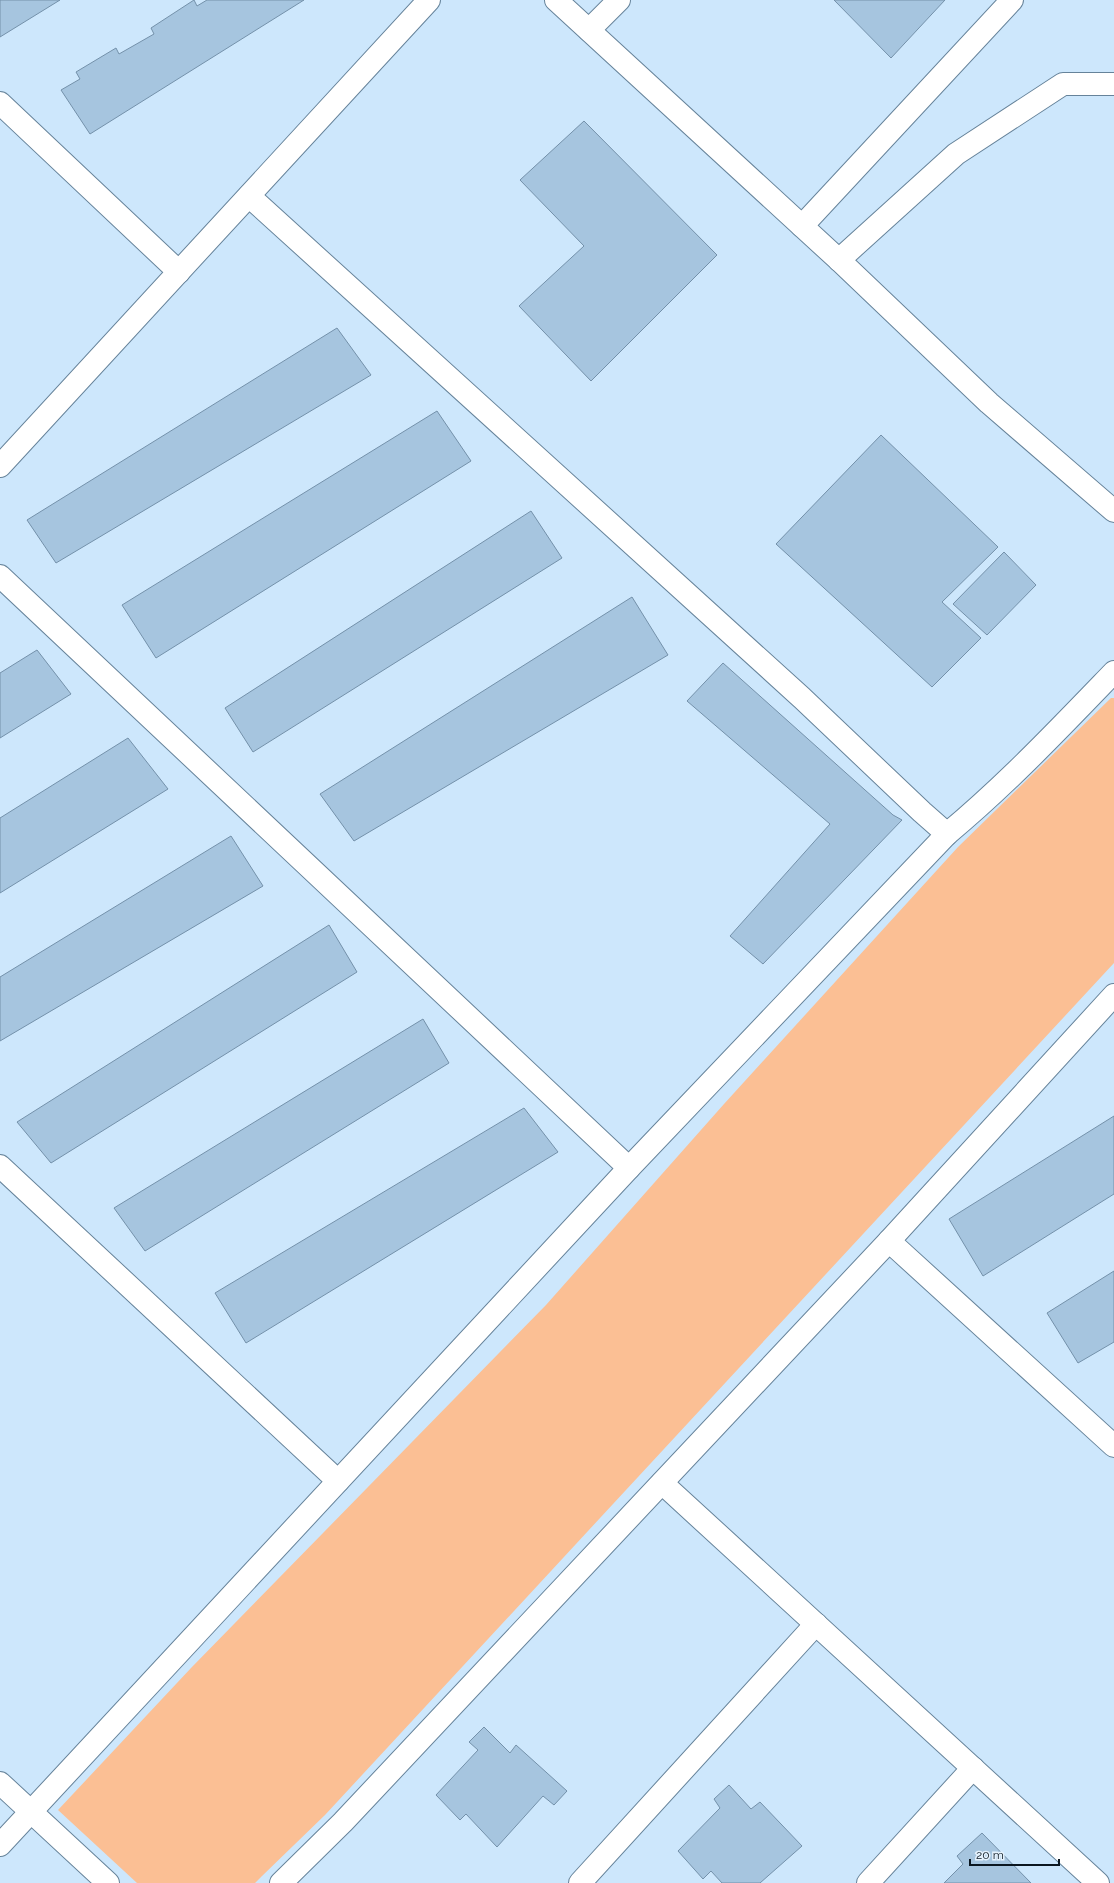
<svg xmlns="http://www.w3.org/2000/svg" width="1114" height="1883" font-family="Raleway,sans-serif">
<rect width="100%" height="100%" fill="#cde7fc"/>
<path fill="#fbbf94" d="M1111,698H1114V963L325,1815L262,1876L255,1883H137L58,1810L191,1668L546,1305L724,1104L958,847Z"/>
<g fill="#a6c5df" stroke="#7491aa">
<path d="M0,0H60L0,37Z"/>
<path d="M194,0L197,6L207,0H304L90,134L61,90L80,79L76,72L116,48L119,54L154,34L151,28Z"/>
<path d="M834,0H945L891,58Z"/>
<path d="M584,121L717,255L591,381L519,306L584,246L520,180Z"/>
<path d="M337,328L371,375L56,563L27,520Z"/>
<path d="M437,411L471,461L156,658L122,605Z"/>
<path d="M881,435L998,547L942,602L981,638L932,687L776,544Z"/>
<path d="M531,511L562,558L253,752L225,708Z"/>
<path d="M1004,552L1036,585L987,635L953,604Z"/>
<path d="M632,597L668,655L354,841L320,794Z"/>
<path d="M37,650L71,694L0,738V673Z"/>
<path d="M723,663L893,815L902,820L763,964L730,936L830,824L687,701Z"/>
<path d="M128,738L168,789L0,893V818Z"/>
<path d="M231,836L263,886L0,1041V977Z"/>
<path d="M329,925L357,972L51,1163L17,1122Z"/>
<path d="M423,1019L449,1063L145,1251L114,1208Z"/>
<path d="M524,1108L558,1152L246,1343L215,1293Z"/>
<path d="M1114,1116V1194L983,1276L949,1219Z"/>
<path d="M1114,1271V1342L1078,1363L1047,1313Z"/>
<path d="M484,1727L510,1753L516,1745L567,1791L554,1805L543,1796L497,1847L466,1814L460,1820L436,1795L478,1750L469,1742Z"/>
<path d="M729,1785L751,1809L760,1802L802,1846L760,1883H722L711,1871L703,1879L678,1851L720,1808L714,1799Z"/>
<path d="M982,1833L1031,1883H944L963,1864L957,1856Z"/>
</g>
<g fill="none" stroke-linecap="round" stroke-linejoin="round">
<g stroke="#66839a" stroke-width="24">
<g id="street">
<path d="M556,0L839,260L989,403L1114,511"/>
<path d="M589,30L619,0"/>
<path d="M0,103L179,272"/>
<path d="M249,196L802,698L922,812L947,834"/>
<path d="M802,226L1012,0"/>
<path d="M839,260L956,154L1063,84H1114"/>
<path d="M0,466L429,0"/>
<path d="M0,576L629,1168"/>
<path d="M0,1166L338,1481"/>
<path d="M889,1241L1114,1446"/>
<path d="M662,1483L1098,1883"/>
<path d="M0,1783L108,1883"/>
<path d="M0,1845L629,1168L947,834C1007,784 1060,728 1114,672"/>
<path d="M281,1883L343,1822L889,1241L1114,995"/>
<path d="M580,1883L816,1624"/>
<path d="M868,1883L973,1768"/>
</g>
</g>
<use href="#street" stroke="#fff" stroke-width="22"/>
</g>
<path d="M970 1859v6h89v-6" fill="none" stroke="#0b1720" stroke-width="2"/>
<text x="976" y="1859" font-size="12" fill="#0b1720" stroke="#e5f2fd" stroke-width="3" paint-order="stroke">20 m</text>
</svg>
